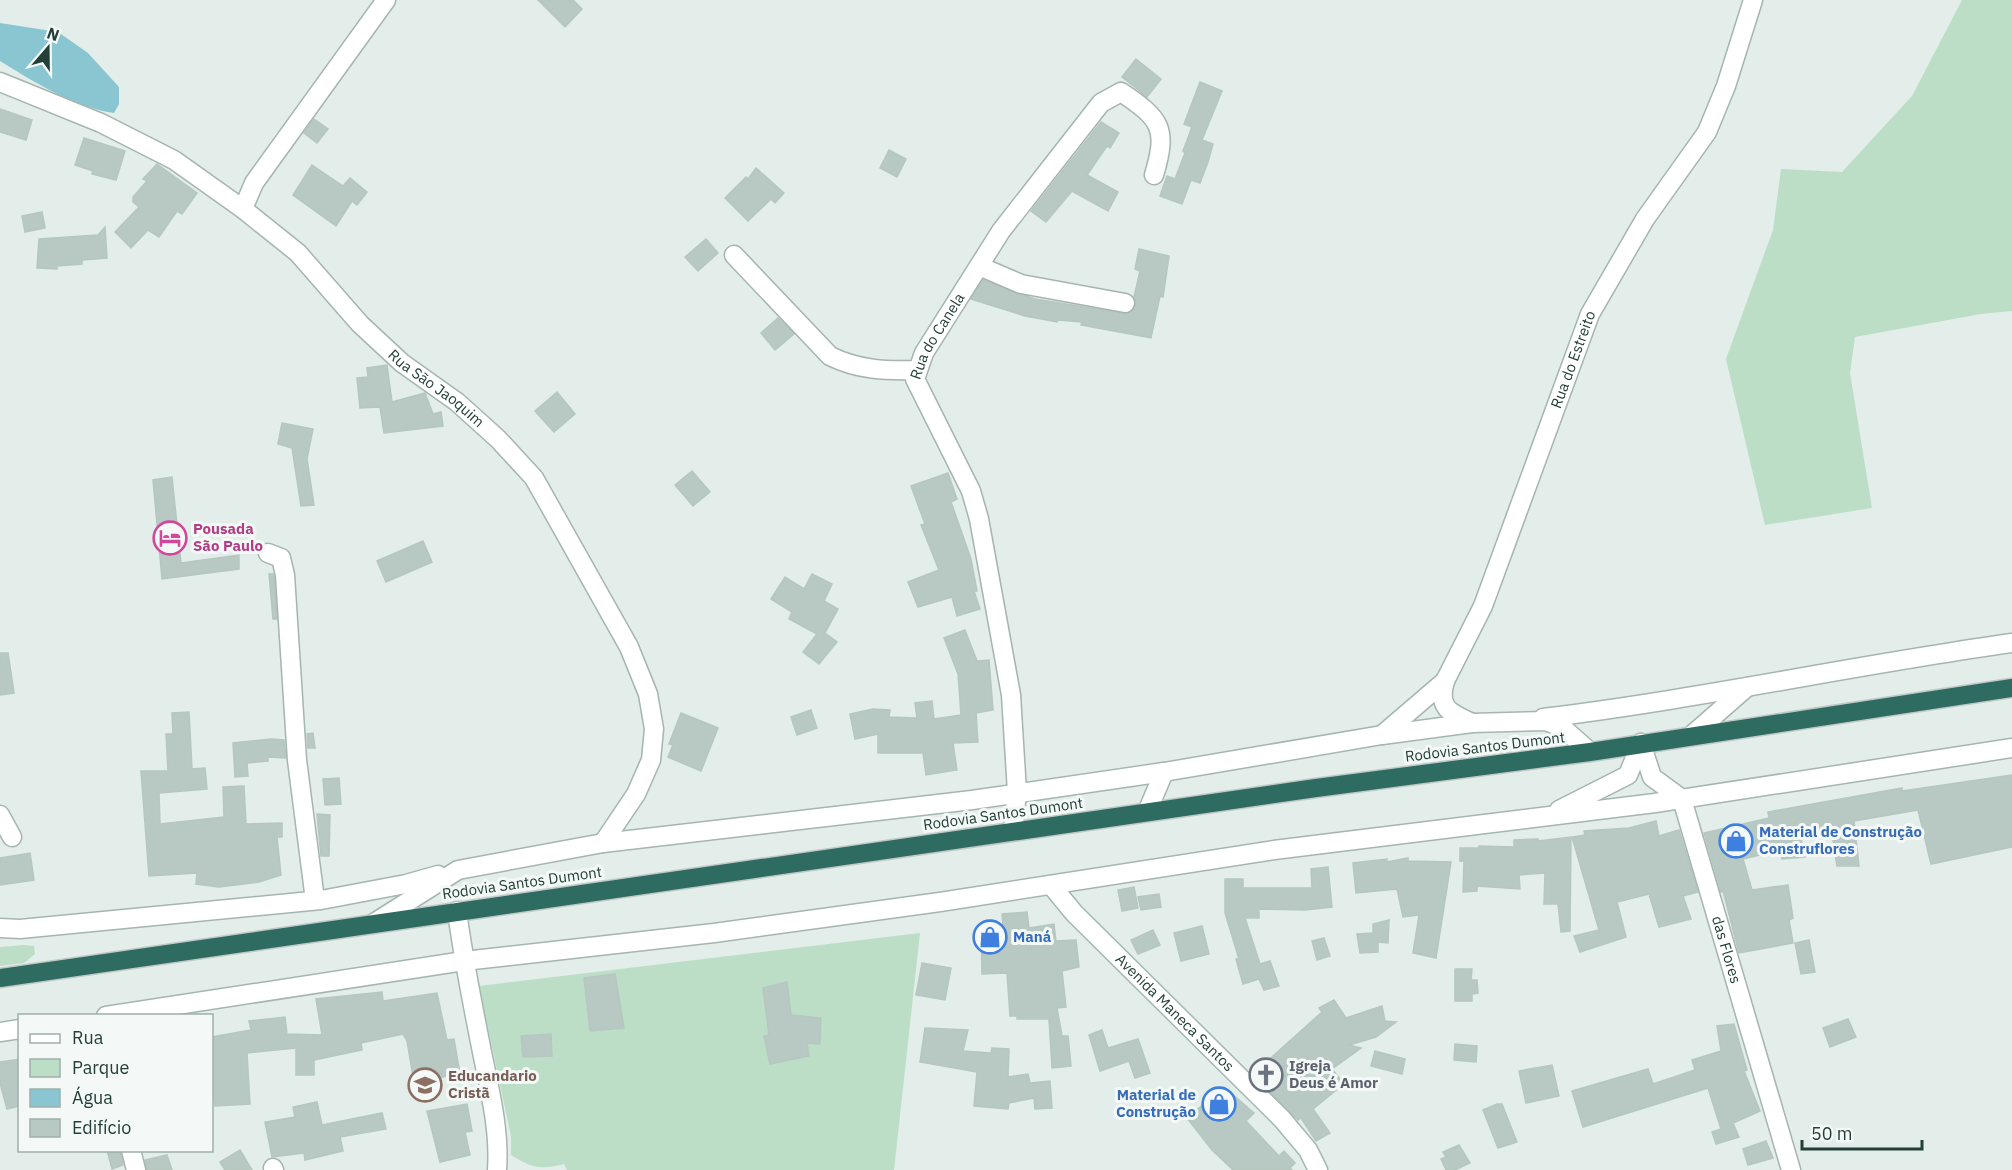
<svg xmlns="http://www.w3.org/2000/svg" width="2012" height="1170" font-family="'IBM Plex Sans',sans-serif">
<rect width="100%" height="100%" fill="#e3ede9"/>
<g fill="#bcdec6">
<path d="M1962,0H2012V311L1981,314L1855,337L1850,373L1872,508L1765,525L1726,359L1773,230L1781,169L1842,172L1912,96Z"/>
<path d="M920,933L894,1170H567L564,1164C539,1170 532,1168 511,1155V1136L479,986Z"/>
<path d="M24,945L34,946L35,954L24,963L0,966V947Z"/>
</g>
<path fill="#8ac5d2" d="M0,23L58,32L88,53L119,87V104L114,113C74,107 34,82 0,61Z"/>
<g fill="#b8c8c2" stroke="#b5c7c0" stroke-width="1.5">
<path d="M538,0H573L582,9L565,27Z"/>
<path d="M1136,59L1161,79L1147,97L1122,77Z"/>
<path d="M1200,82L1222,91L1202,140L1213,144L1208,162L1200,183L1191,180L1182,204L1160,196L1167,176L1175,179L1185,153L1183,151L1192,127L1184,124Z"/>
<path d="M0,109L32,120L26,140L0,132Z"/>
<path d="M314,119L328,129L317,143L304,133Z"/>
<path d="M1101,122L1119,133L1110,148L1107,146L1087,175L1118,192L1108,211L1072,191L1046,222L1031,211Z"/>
<path d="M84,138L125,151L116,180L92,174L93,171L75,165Z"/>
<path d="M889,150L906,159L897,177L880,168Z"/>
<path d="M157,164L197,193L182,214L177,211L159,237L148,230L131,248L115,232L139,207L133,202V197L147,181L143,179Z"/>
<path d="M312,165L343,186L350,178L367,192L357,205L352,201L336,226L293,195Z"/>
<path d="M756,168L784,193L775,203L771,199L748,221L725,198L746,177L748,179Z"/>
<path d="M42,212L45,228L25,232L22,216Z"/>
<path d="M105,227L107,258L82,260V264L57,266V269L37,268L39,239L98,235Z"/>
<path d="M706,239L718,253L698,271L685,257Z"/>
<path d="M1139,249L1169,256L1163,297L1160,296L1151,338L1081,325L1082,322L1058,320L1057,322L1025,316L971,299L983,280L1035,299L1128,314L1136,304L1134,297L1140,271L1135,269Z"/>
<path d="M778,318L794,334L775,350L761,333Z"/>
<path d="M387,365L392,402L425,393L433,414L441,412L443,426L384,433L380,407L360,408L357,378L368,377L367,368Z"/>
<path d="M557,392L575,414L554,432L535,411Z"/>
<path d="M282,423L313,429L307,459L314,505L301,506L292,448L278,444Z"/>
<path d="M692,471L710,492L693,506L675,485Z"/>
<path d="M948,473L957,499L951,502L971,559L977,591H974L980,609L957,616L952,597L918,607L908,582L939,570L921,525L925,524L911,486Z"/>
<path d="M172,477L181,563L239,555V569L162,579L153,480Z"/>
<path d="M423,541L432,562L386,582L377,561Z"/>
<path d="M269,574H273L274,577L277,619H273Z"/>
<path d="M812,574L832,584L824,601L838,609L825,633L837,642L819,664L803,652L817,634L789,619L792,612L771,599L785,577L804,589Z"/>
<path d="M965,630L977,661L989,660L993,710L976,713L978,742L953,743L957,770L926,775L923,753H878V734L855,739L850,714L873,709L890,710L889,717L917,718L915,703L932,701L934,719L961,715L958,674L944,638Z"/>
<path d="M0,653H8L14,693L0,695Z"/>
<path d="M811,710L817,728L797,735L791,717Z"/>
<path d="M189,712L192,769L205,768L207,789L159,793L160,824L224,817L223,787L244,786L246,824L282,823V837H277L281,875L259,882L219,887L196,884L197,873L149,876L141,771H168L166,734H173L172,713Z"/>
<path d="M681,713L718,728L701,771L668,757L673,745L669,744Z"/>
<path d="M313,733L315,748H308L307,734Z"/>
<path d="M271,739L284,740L286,758L268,757V761L247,763L248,776L235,777L233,743Z"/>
<path d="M2012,775V847L1931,864L1918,810L1854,821L1859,866H1837L1832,834L1801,839L1805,857L1782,859L1781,854H1764L1743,859L1752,890L1788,885L1793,918L1789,920L1793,943L1739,953L1723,891L1721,892L1704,833L1769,818L1768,812L1902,788V791Z"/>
<path d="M339,778L341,804L325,805L323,779Z"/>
<path d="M317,814L330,815L329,856H321Z"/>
<path d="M1656,821L1659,836L1679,830L1698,892L1683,896L1691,919L1659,927L1649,894L1617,902L1626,937L1580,952L1574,936L1599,930L1572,837L1585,835L1584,831L1629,828Z"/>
<path d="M1571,837L1570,931L1561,932L1558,904H1544L1545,873L1519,875L1520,889L1477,886V891L1463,892L1464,861H1460V848H1479V846L1514,847V840L1538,839V841Z"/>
<path d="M30,853L34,880L0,885V858Z"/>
<path d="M1408,858V861L1451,862L1436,958L1413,953L1419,915L1403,917L1397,889L1356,893L1353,863L1387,859V862Z"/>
<path d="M1328,867L1332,907L1305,910L1259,909V918H1245L1260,964L1270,961L1279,986L1264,990L1259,979L1243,984L1236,959H1239L1225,913V879H1243V888H1312L1311,869Z"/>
<path d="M1134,887L1138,908L1122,911L1118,890Z"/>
<path d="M1159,894L1161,907L1141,910L1138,897Z"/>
<path d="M1027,912L1029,928L1054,924L1056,941L1076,940L1079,967L1062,971L1066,1007L1057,1008L1062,1036H1068L1071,1066L1052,1068L1049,1019H1017V1016H1010L1007,973L982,974L981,926L1003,924L1002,914Z"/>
<path d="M1389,920L1388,943L1378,942V952L1360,953L1357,934L1373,933V924Z"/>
<path d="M1202,926L1209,954L1181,961L1174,933Z"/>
<path d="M1153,930L1160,945L1138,954L1131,940Z"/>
<path d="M1324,938L1330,956L1317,960L1312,941Z"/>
<path d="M1809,940L1815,972L1801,974L1795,943Z"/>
<path d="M922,963L951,968L945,1000L916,995Z"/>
<path d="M1455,969H1472L1471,980H1477L1478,993L1472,994V1001H1455Z"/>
<path d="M615,974L624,1028L590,1031L584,978Z"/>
<path d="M787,982L791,1015L821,1018L820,1044L807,1043L809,1056L770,1064L764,1036L769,1035L763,988Z"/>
<path d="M382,992L383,1001L437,993L447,1040L454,1039L460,1074L414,1082L407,1041L403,1034L361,1043L362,1050L314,1060V1075H296V1048L247,1053L250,1104L215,1106L214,1092L212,1093V1037L251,1030L249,1021L285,1017L287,1034L322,1035L316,999Z"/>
<path d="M1334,1000L1346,1018L1382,1006L1385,1021L1396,1022L1376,1037L1349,1045L1361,1048L1332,1069L1344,1084L1313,1109L1330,1133L1316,1141L1301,1118L1298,1120L1253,1074L1322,1012L1319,1008Z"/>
<path d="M1848,1019L1856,1037L1830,1047L1823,1028Z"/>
<path d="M1734,1024L1747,1070L1744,1071L1760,1111L1733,1123L1739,1137L1716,1144L1712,1132L1721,1129L1708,1088L1583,1127L1572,1091L1648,1069L1653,1084L1695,1070L1692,1060L1721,1051L1717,1026Z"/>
<path d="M925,1028L968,1030L963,1051L991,1053L992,1048L1009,1049L1008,1077L1028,1074L1030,1083L1050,1081L1052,1108L1035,1109L1034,1098L1009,1103L1008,1109L974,1106L977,1072L920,1062Z"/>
<path d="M1102,1030L1108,1048L1138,1039L1150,1073L1135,1078L1129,1061L1100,1071L1089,1035Z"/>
<path d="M551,1034L552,1056L523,1057L521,1036Z"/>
<path d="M1455,1044L1477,1046L1476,1062L1454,1060Z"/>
<path d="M1375,1051L1405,1059L1402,1074L1371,1066Z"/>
<path d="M20,1059V1106L7,1109L0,1083V1062Z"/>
<path d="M1552,1065L1559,1096L1526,1103L1519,1071Z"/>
<path d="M1224,1087L1254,1113L1246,1121L1279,1156L1284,1151L1295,1163L1290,1168L1292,1170H1233L1212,1150L1187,1118Z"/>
<path d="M317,1102L322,1125L382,1113L386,1129L340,1137L343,1151L305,1160L304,1153L272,1157L265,1122L295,1117L293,1107Z"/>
<path d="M467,1104L472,1131L465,1132L470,1155L440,1162L427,1111Z"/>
<path d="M1497,1104H1502L1517,1142L1498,1148L1483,1110Z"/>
<path d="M1766,1141L1773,1158L1748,1165L1743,1149Z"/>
<path d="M1459,1145L1470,1163L1455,1170H1446L1441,1159L1446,1157L1443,1152Z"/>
<path d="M107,1150H120L123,1165L112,1169Z"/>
<path d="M240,1150L252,1170H225L220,1162Z"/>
<path d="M167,1155L172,1170H147L145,1160Z"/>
</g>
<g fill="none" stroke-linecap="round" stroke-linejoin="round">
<g stroke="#a5b5b0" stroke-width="21">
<g id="street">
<path id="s1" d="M0,82L101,123L174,160L243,209L298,253L360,324L402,363L457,402L498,439L534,478L629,647L648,694L654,729L651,760L636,794L603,843"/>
<path d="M243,209L254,183L386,0"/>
<path d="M734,255L830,356C858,370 886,371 917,370"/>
<path d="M979,266L1021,284L1125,303"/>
<path d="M268,553L281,558L285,575L297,760L315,900"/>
<path d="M1543,718C1700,699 1855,665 2012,643"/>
<path id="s2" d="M1472,723C1450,713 1437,708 1445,681L1483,606L1590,314L1645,219L1707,132L1726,86L1753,0"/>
<path d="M1382,735L1445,681"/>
<path d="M1692,735L1747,687"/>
<path id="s3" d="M1641,743L1652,777L1682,799L1791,1170"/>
<path d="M1559,810L1628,775L1641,743"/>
<path d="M1147,812L1164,772"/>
<path d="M0,815L12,837"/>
<path id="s4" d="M1013,831L1017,792L1011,695L979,519L971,491L915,379L924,353L1001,231L1101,103L1121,92C1161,119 1168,128 1154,175"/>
<path d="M457,911C463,957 472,1002 481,1047C489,1088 500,1129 497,1170"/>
<path d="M374,923L458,870L603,843L972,800L1164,772L1382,735L1472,723L1546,721L1563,728L1590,752"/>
<path d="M0,928L20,929L321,900L406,884L438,875"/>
<path d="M106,1016L464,961L714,933L940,902L1274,850L1655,803L2012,748"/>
<path d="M0,1032L20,1029"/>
<path d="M131,1150L136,1170"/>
<path d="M273,1168L274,1170"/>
</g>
</g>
<g stroke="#a1b9b1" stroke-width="21">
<g id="secondary">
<path id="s5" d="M1051,885L1074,913L1282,1119L1308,1150L1318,1170"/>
</g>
</g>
<g stroke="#c1c9c7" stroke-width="21">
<path id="highway" d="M0,978L1316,788L1590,752L2012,688"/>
</g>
<use href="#street" stroke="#fff" stroke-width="18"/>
<use href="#secondary" stroke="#fff" stroke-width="18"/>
<use href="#highway" stroke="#2e6b60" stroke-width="18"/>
</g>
<defs>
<g id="hotel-ring" transform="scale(1.725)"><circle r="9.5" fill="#f4f9f7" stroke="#d1479c" stroke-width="1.5"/><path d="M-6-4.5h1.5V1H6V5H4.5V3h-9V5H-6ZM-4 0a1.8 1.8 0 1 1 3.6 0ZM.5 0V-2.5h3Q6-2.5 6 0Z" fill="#d1479c"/></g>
<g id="shop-ring" transform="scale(1.725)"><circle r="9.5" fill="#f4f9f7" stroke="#3f7fe0" stroke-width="1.5"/><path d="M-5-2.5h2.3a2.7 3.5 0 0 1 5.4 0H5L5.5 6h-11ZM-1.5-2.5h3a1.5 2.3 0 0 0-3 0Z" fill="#3f7fe0"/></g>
<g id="church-ring" transform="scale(1.725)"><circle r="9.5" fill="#f4f9f7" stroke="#6b7280" stroke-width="1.5"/><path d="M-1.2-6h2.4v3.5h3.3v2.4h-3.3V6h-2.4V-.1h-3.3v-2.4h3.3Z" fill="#6b7280"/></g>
<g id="school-ring" transform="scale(1.725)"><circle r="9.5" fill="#f4f9f7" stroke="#8d6e63" stroke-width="1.5"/><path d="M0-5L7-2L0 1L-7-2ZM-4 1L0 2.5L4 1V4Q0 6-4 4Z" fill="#8d6e63"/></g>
</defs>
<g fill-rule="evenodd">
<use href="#hotel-ring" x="170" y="538"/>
<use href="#shop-ring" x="1736" y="841"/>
<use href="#shop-ring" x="990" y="937"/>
<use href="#church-ring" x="1266" y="1075"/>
<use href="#school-ring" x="425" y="1085"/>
<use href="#shop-ring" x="1219" y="1104"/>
</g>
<g text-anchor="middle" stroke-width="6" stroke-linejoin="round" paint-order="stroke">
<g font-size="15" fill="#223f38" stroke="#f4f9f7">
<text dy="5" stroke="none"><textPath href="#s4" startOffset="518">Rua do Canela</textPath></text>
<text dy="5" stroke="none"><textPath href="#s2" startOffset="404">Rua do Estreito</textPath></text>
<text dy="5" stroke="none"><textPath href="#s1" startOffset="540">Rua São Jaoquim</textPath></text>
<text transform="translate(1485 747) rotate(-7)" y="5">Rodovia Santos Dumont</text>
<text transform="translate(1003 814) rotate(-8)" y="5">Rodovia Santos Dumont</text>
<text transform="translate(522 883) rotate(-8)" y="5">Rodovia Santos Dumont</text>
<text dy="5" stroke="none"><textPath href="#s3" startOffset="230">das Flores</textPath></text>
<text dy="5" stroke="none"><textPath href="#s5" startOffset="178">Avenida Maneca Santos</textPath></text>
</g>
<g font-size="15" font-weight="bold" fill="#b23c85" stroke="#f4f9f7" text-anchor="start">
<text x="193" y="534">Pousada<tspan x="193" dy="17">São Paulo</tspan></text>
</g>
<g font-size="15" font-weight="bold" fill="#366cbe" stroke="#f4f9f7" text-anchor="start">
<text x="1759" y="837">Material de Construção<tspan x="1759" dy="17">Construflores</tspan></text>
<text x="1013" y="942">Maná</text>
<text x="1196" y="1100" text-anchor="end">Material de<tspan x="1196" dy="17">Construção</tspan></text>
</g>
<g font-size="15" font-weight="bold" fill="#5b616d" stroke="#f4f9f7" text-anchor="start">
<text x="1289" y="1071">Igreja<tspan x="1289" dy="17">Deus é Amor</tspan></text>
</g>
<g font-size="15" font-weight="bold" fill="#785e54" stroke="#f4f9f7" text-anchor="start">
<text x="448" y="1081">Educandario<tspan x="448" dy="17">Cristã</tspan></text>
</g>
</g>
<rect x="18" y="1014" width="195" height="138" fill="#f4f9f7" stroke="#a0afab" stroke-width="1.5"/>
<rect x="30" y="1034" width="30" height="9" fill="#ffffff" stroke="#a0afab" stroke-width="1.5"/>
<text x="72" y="1044" font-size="18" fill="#223f38">Rua</text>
<rect x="30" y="1059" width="30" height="18" fill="#bcdec6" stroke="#a0afab" stroke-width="1.5"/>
<text x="72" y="1074" font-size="18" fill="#223f38">Parque</text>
<rect x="30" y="1089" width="30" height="18" fill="#8ac5d2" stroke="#a0afab" stroke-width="1.5"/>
<text x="72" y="1104" font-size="18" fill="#223f38">Água</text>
<rect x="30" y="1119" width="30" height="18" fill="#b8c8c2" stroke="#a0afab" stroke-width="1.5"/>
<text x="72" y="1134" font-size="18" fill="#223f38">Edifício</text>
<g transform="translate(48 48) rotate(20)" stroke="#f4f9f7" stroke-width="4.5" paint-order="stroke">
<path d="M0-4.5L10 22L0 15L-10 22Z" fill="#223f38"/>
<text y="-9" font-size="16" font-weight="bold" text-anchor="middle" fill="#223f38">N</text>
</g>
<path d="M1802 1140v9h120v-9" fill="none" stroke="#223f38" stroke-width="3"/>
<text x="1811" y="1140" font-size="18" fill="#223f38" stroke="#f4f9f7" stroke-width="4.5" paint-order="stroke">50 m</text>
</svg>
